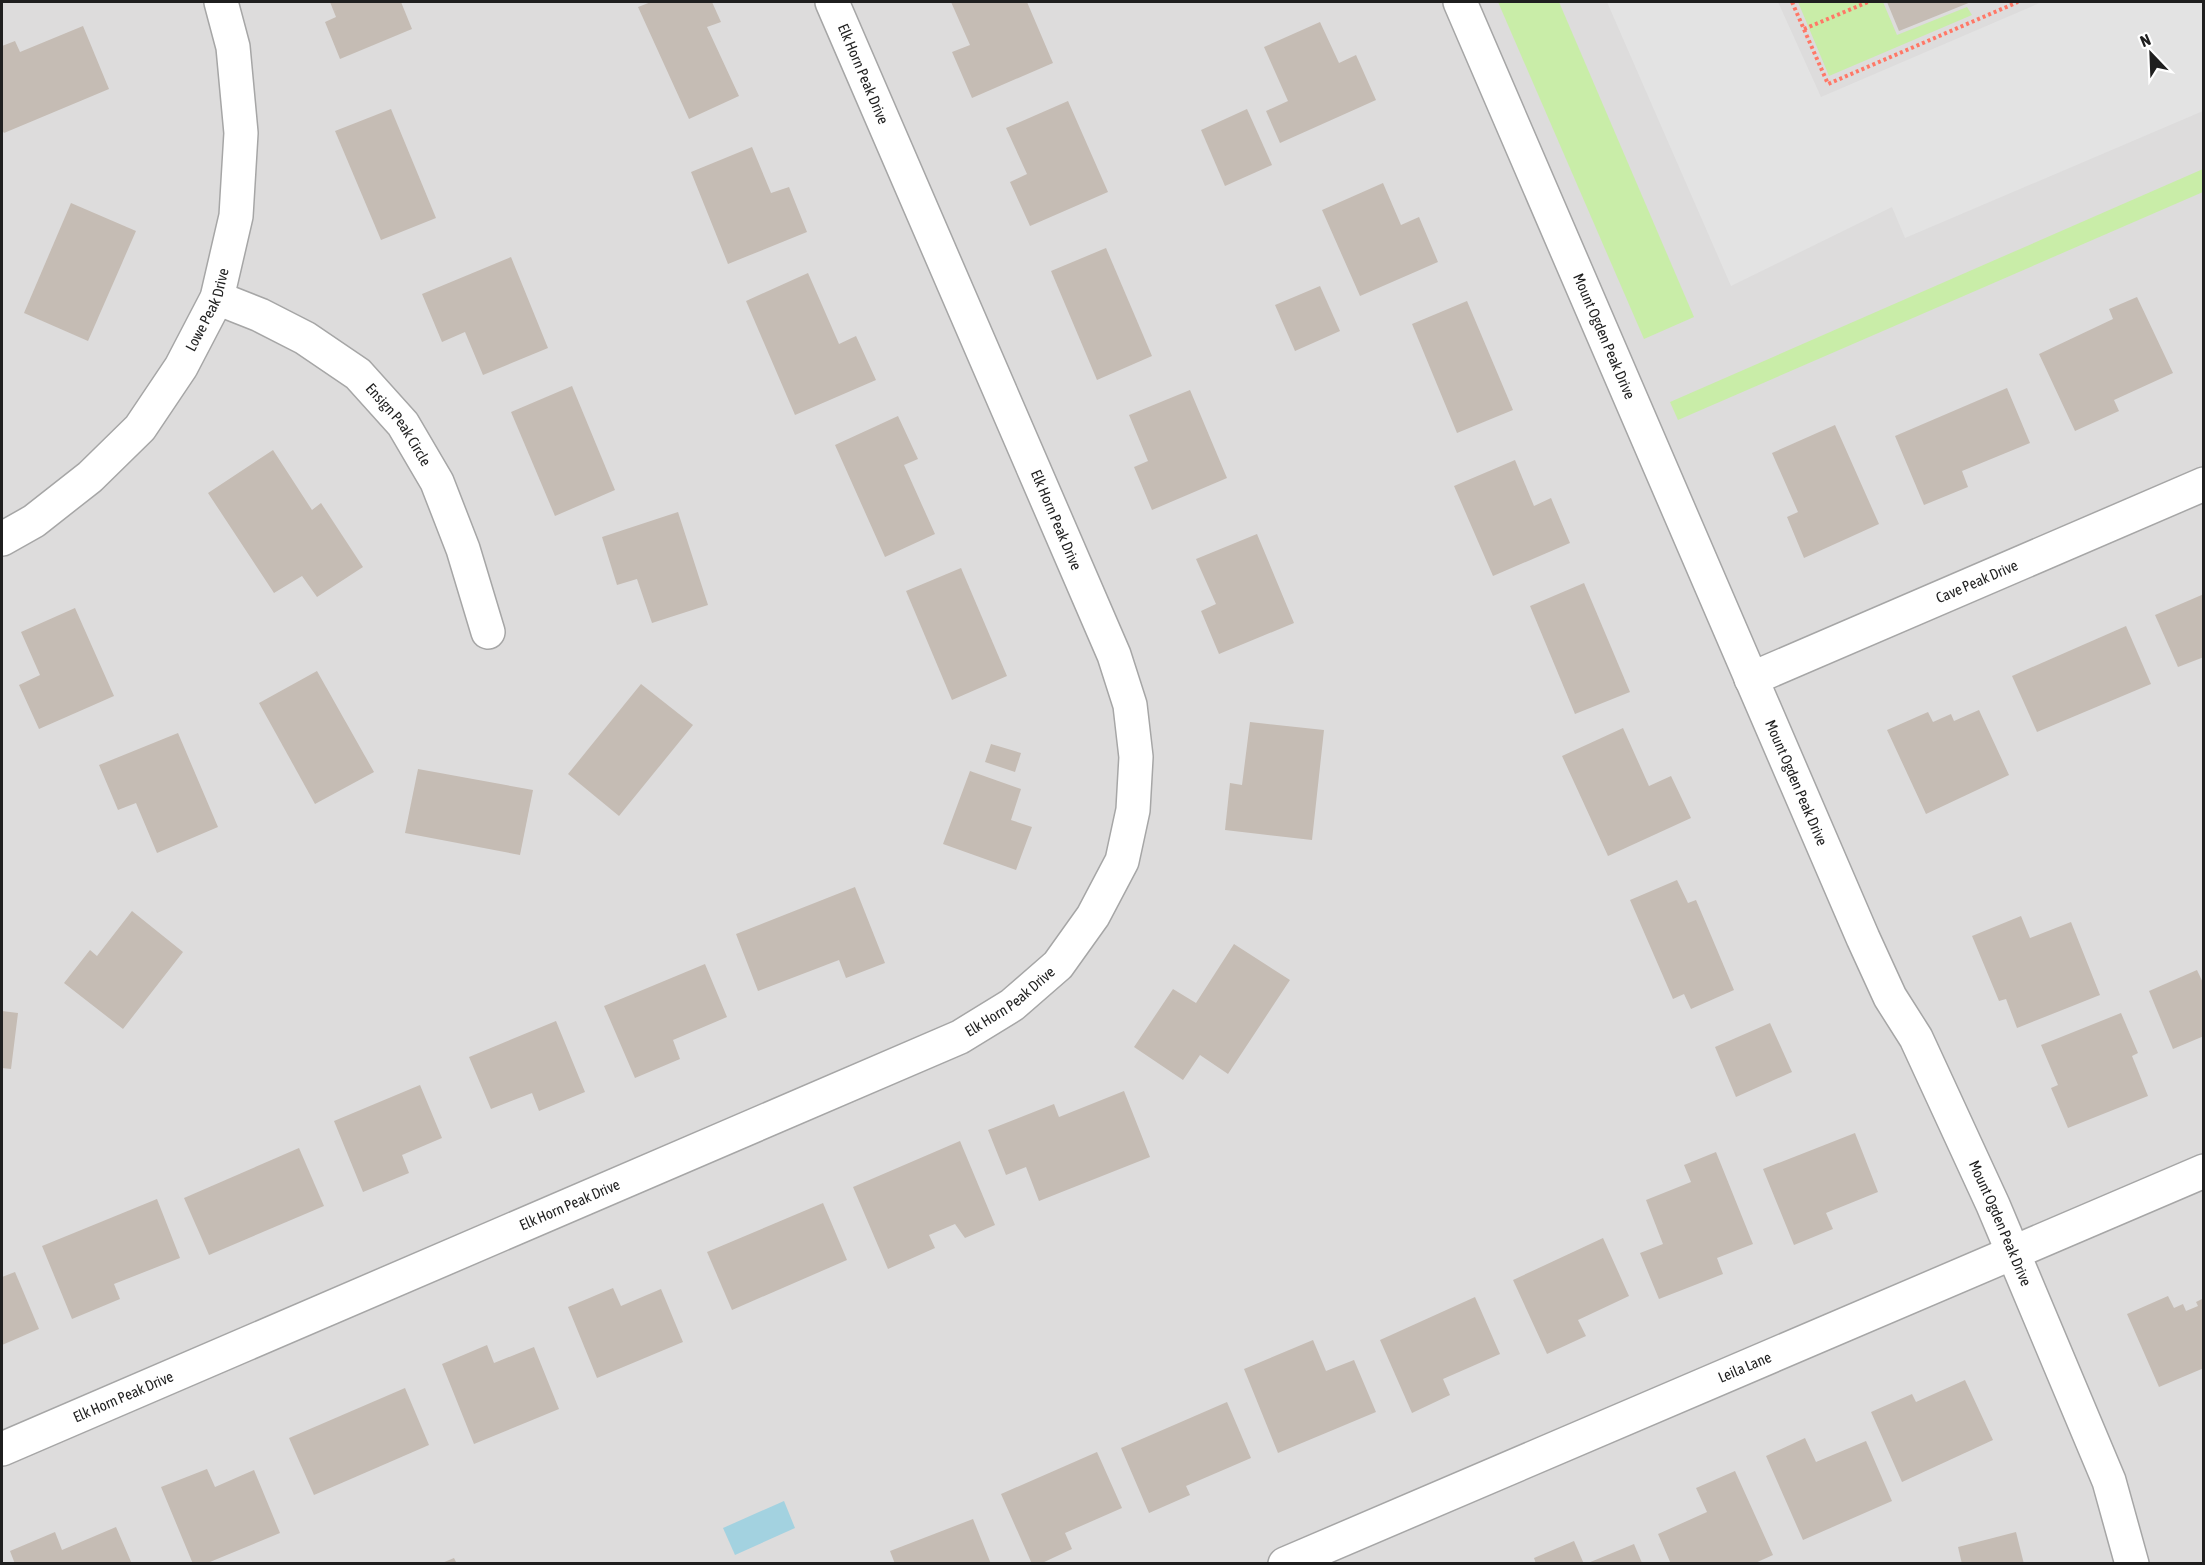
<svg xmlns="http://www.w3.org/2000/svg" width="2205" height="1565" font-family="'Asap Condensed',sans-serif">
<rect width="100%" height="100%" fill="#f0ede5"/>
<path fill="#dddcdc" d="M2,2H2203V1563L2,1564Z"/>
<g fill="#c9eda8">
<path d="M1498,2H1559L1694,317L1644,339Z"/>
<path d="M1798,2H1883L1897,35L1967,7L1972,15L1829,76Z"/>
<path d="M2203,169V192L1678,420L1670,402Z"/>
</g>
<path fill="#e3e3e3" d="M1607,2H1778L1821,97L2042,2H2203V111L1905,238L1892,207L1731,286Z"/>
<path fill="#a3d2e0" d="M784,1501L795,1528L735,1555L723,1528Z"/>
<g fill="#c5bcb4">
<path d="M330,2H401L412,29L340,59L325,22L336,17Z"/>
<path d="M651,2H712L721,22L707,27L739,96L689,119L638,7Z"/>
<path d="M951,2H1027L1053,63L972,98L952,52L970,45Z"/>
<path d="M1887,2H1971L1899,31Z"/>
<path d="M1320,22L1339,63L1356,55L1376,100L1280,143L1266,111L1288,101L1264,47Z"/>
<path d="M83,26L109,89L4,133L2,130V46L15,41L20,52Z"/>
<path d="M1068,101L1108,192L1030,226L1010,182L1027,174L1006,128Z"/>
<path d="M391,109L436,218L381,240L335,131Z"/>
<path d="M1247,109L1272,165L1225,186L1201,130Z"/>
<path d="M752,147L771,193L789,187L807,232L728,264L691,172Z"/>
<path d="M1383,183L1401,225L1419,217L1438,262L1360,296L1322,210Z"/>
<path d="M71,203L136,231L88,341L24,313Z"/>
<path d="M1106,248L1152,356L1097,380L1051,271Z"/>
<path d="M511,257L548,348L483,375L465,332L442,342L422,294Z"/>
<path d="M808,273L839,344L856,336L876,380L795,415L746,301Z"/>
<path d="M1320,286L1340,331L1295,351L1275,305Z"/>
<path d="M2137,297L2173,373L2114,400L2119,411L2075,431L2039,354L2113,319L2109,309Z"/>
<path d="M1467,301L1513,410L1457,433L1412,324Z"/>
<path d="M572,386L615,490L555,516L511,412Z"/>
<path d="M2007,388L2030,443L1962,471L1968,487L1924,505L1895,436Z"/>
<path d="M1190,390L1227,478L1152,510L1134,467L1148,461L1129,415Z"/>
<path d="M898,416L918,459L904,465L935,534L885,557L835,445Z"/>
<path d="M1835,425L1879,524L1804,558L1787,517L1798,512L1772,453Z"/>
<path d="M273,450L312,510L321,503L363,567L317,597L302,576L274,593L208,493Z"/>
<path d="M1515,460L1534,506L1551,498L1570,543L1493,576L1454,486Z"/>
<path d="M678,512L708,605L652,623L637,579L617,585L602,537Z"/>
<path d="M1257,534L1294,623L1219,654L1201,611L1216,604L1196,559Z"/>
<path d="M961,568L1007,676L952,700L906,591Z"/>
<path d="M1584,583L1630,692L1575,714L1530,606Z"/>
<path d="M2204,594V657L2178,667L2155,615Z"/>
<path d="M75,608L114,696L39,729L19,685L40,675L21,632Z"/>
<path d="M2126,626L2151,684L2037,732L2012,676Z"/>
<path d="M317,671L374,772L315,804L259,703Z"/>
<path d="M641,684L693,725L619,816L568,774Z"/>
<path d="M1979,710L2009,775L1926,814L1887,730L1928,712L1933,722L1951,714L1954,721Z"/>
<path d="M1250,722L1324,730L1312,840L1225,830L1230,783L1242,785Z"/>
<path d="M1623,728L1649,786L1671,776L1691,818L1608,856L1562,756Z"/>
<path d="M178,733L218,827L157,853L136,803L118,810L99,765Z"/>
<path d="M991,744L1021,753L1015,772L985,762Z"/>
<path d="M418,769L533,790L520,855L405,833Z"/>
<path d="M970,771L1021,789L1011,820L1032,827L1016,870L943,844Z"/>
<path d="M1677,880L1688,903L1696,900L1734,990L1691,1009L1684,994L1673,999L1630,900Z"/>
<path d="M855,887L885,963L846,978L839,960L758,991L736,934Z"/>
<path d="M132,911L183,952L123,1029L64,983L90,950L97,956Z"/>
<path d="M2021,916L2030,938L2071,922L2100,995L2017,1028L2006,999L1999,1001L1972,936Z"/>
<path d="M1234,944L1290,980L1228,1074L1200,1055L1183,1080L1134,1047L1173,989L1196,1003Z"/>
<path d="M705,964L727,1017L673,1040L680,1059L635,1078L604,1006Z"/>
<path d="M2197,970L2204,985V1036L2173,1049L2149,991Z"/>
<path d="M2,1011L18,1013L11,1069L2,1068Z"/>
<path d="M2121,1013L2138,1053L2132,1056L2148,1096L2068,1128L2051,1088L2058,1085L2041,1045Z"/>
<path d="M556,1021L585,1092L539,1111L532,1093L491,1109L469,1057Z"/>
<path d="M1770,1023L1792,1072L1736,1097L1715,1047Z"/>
<path d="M420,1085L442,1138L402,1155L409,1173L363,1192L334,1121Z"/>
<path d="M1124,1091L1150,1157L1039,1201L1026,1167L1006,1175L988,1130L1054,1104L1059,1117Z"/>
<path d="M1855,1133L1878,1192L1826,1213L1833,1229L1794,1245L1763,1169Z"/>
<path d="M960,1141L995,1225L965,1238L955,1224L929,1235L935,1248L888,1269L853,1187Z"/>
<path d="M299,1148L324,1206L209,1255L184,1198Z"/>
<path d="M1716,1152L1753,1244L1717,1258L1723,1274L1659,1299L1640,1253L1663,1244L1646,1200L1691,1182L1684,1165Z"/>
<path d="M157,1199L180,1258L114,1284L120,1299L72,1319L42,1246Z"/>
<path d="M823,1203L847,1260L732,1310L707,1252Z"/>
<path d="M1603,1238L1629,1296L1578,1320L1586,1336L1547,1354L1513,1280Z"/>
<path d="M15,1272L39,1329L2,1345V1277Z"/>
<path d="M613,1288L621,1306L661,1289L683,1342L597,1378L568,1307Z"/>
<path d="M2168,1296L2174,1308L2183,1304L2186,1311L2198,1306L2196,1302L2204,1298V1368L2159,1387L2127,1314Z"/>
<path d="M1475,1297L1500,1354L1443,1379L1450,1395L1412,1413L1380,1340Z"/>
<path d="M1313,1340L1326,1371L1354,1360L1376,1412L1278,1453L1244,1369Z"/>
<path d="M487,1345L494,1363L534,1347L559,1409L474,1444L442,1364Z"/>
<path d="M1965,1380L1993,1440L1902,1482L1871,1412L1912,1394L1916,1402Z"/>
<path d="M405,1388L429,1445L314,1495L289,1438Z"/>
<path d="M1227,1402L1251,1458L1186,1486L1190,1495L1149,1513L1121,1448Z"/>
<path d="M1805,1438L1816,1462L1866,1441L1892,1501L1803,1540L1766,1456Z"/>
<path d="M1097,1452L1122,1508L1065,1533L1072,1549L1040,1564H1032L1001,1494Z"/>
<path d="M207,1469L215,1487L254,1470L280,1533L205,1564H193L161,1487Z"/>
<path d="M1735,1471L1773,1555L1753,1564H1671L1658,1534L1707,1512L1696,1488Z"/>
<path d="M973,1519L991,1564H895L890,1551Z"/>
<path d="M116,1527L132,1564H15L10,1551L55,1532L62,1550Z"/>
<path d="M2016,1532L2024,1564H1962L1958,1547Z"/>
<path d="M1574,1541L1584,1564H1536L1534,1558Z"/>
<path d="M1634,1544L1642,1563H1588Z"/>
<path d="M454,1558L457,1564H442V1563Z"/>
</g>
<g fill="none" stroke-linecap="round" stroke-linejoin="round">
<g stroke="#a6a6a6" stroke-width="36">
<g id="minor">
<path id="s1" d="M1460,2L1863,938L1890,997L1916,1038L1993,1205L2109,1481L2132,1564"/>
<path id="s2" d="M217,298L260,315L305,338L358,374L403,424L437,482L463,549L488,632"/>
<path id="s3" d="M2,539L34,521L90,477L140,428L181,367L217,298L236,216L241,133L233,47L221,2"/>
<path id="s4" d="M1751,679L2204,484"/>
<path id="s5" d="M2,1449L960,1037L1012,1005L1058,965L1093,916L1122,861L1133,810L1136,757L1130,705L1114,655L832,2"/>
<path id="s6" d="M1285,1564L2204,1171"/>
</g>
</g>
<g stroke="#ff7867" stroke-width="4" stroke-dasharray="3 3" stroke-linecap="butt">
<path d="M1792,2L1828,84L2018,2"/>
<path d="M1804,29L1868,2"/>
</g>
<use href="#minor" stroke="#fff" stroke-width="33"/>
</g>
<g text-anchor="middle" stroke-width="4.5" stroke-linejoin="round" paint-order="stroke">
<g font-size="15" fill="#1f1f1f" stroke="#fff">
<text transform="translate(863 74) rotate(67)" y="5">Elk Horn Peak Drive</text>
<text dy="5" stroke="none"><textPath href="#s3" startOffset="315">Lowe Peak Drive</textPath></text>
<text dy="5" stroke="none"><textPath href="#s1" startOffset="364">Mount Ogden Peak Drive</textPath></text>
<text dy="5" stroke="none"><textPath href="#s2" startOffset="226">Ensign Peak Circle</textPath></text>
<text transform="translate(1056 520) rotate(67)" y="5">Elk Horn Peak Drive</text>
<text dy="5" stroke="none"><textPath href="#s4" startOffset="246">Cave Peak Drive</textPath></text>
<text dy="5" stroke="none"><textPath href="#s1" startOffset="850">Mount Ogden Peak Drive</textPath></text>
<text dy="5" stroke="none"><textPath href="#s5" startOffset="1104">Elk Horn Peak Drive</textPath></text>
<text dy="5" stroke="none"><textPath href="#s5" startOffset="618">Elk Horn Peak Drive</textPath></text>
<text dy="5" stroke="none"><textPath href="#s1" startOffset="1336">Mount Ogden Peak Drive</textPath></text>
<text dy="5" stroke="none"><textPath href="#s6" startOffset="500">Leila Lane</textPath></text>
<text dy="5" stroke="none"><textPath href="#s5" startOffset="132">Elk Horn Peak Drive</textPath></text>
</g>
</g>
<rect width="2205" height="1565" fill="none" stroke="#1f1f1f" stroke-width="6"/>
<g transform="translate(2151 54) rotate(337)" stroke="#ffffff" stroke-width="4.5" paint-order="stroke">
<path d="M0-4.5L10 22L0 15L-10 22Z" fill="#1f1f1f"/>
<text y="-9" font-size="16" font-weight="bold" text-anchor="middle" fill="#1f1f1f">N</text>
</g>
</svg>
